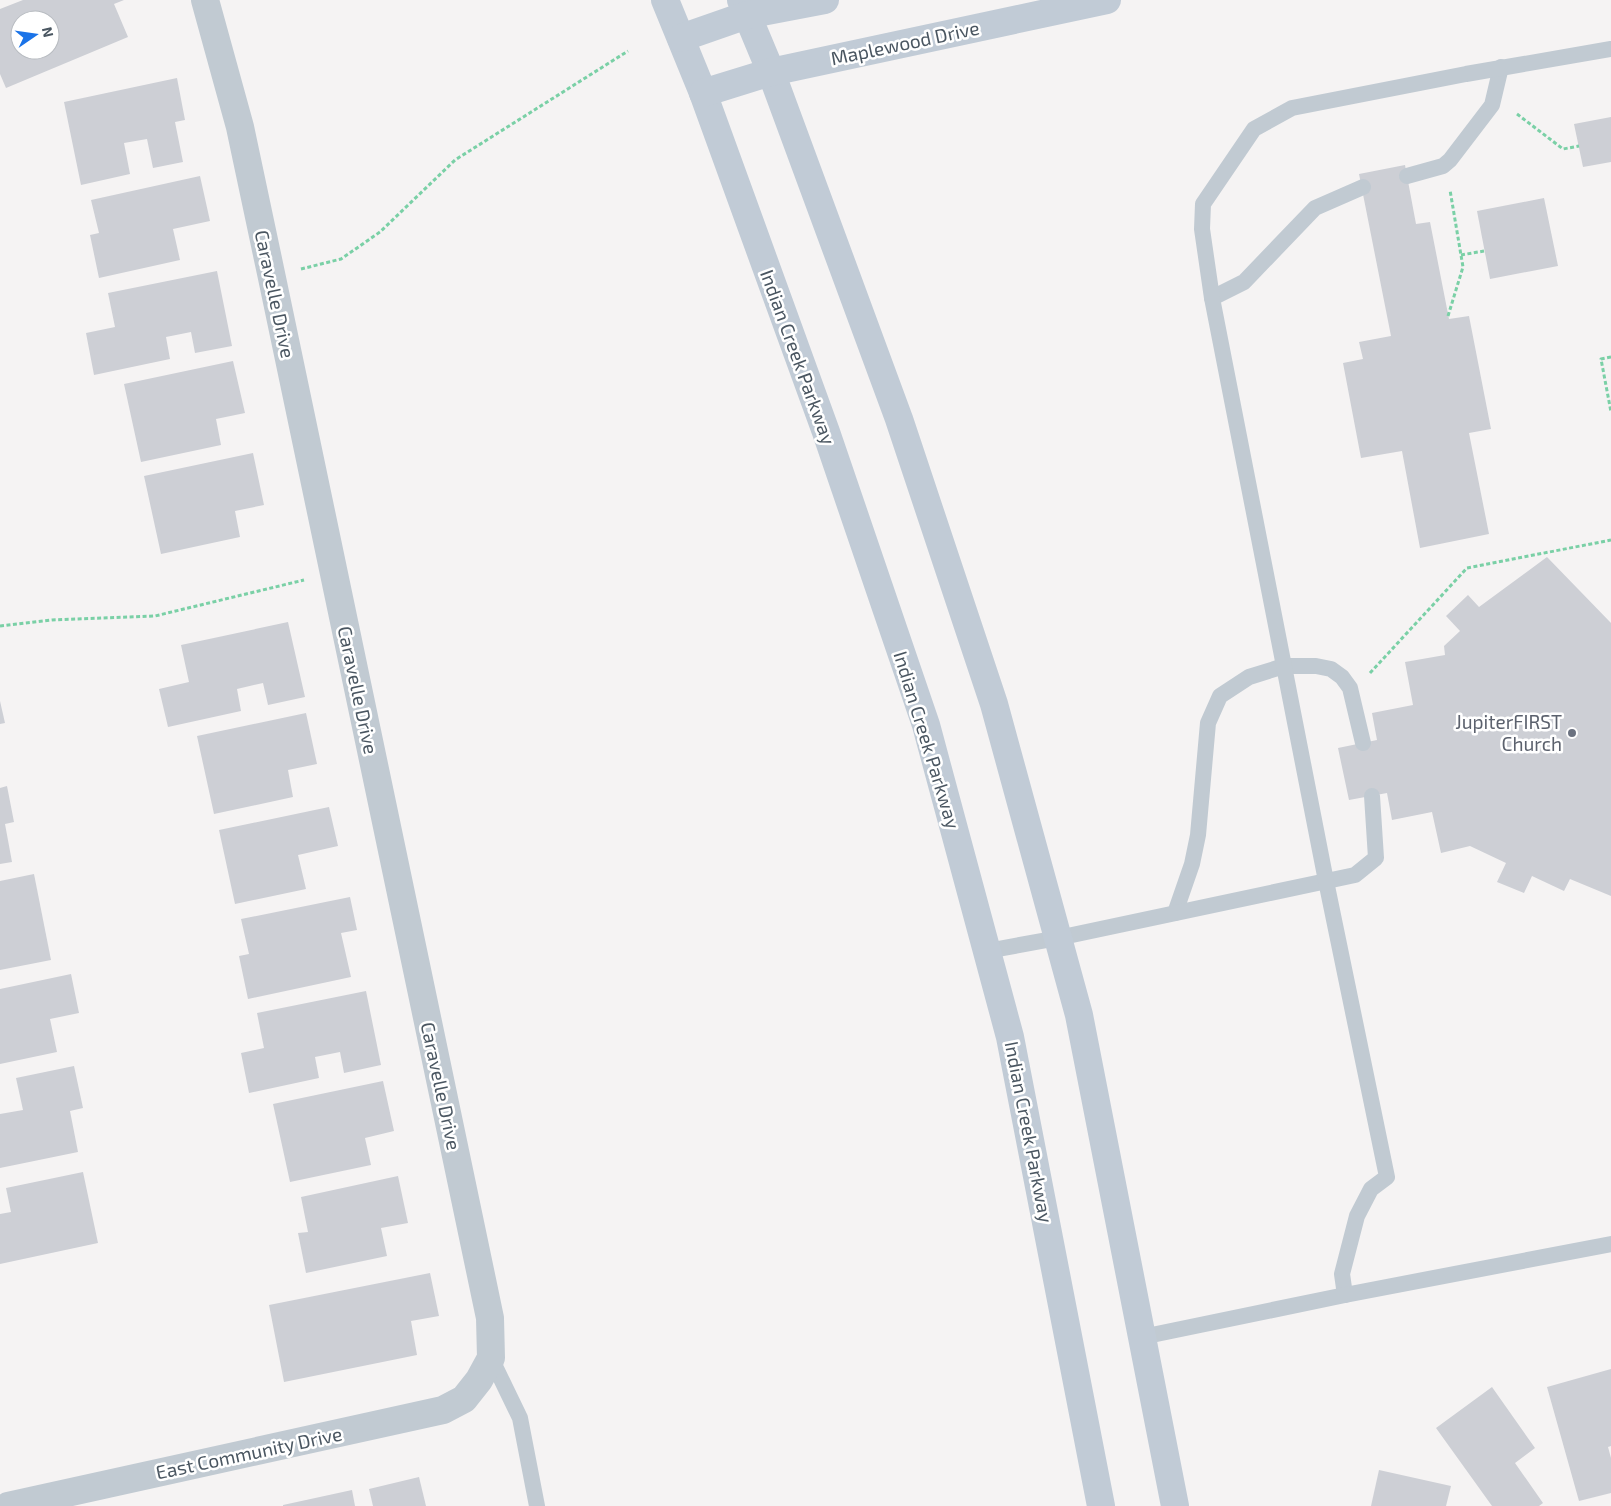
<svg xmlns="http://www.w3.org/2000/svg" width="1611" height="1506" font-family="'Exo 2',sans-serif">
<rect width="100%" height="100%" fill="#f5f3f3"/>
<g fill="#cdcfd5" fill-rule="evenodd">
<path d="M23,0H124L114,4L128,37L6,88L0,74V9ZM20,20H50V50H20Z"/>
<path d="M177,78L185,120L175,122L183,162L153,168L147,139L124,143L130,174L81,185L64,102Z"/>
<path d="M1611,117V162L1583,167L1574,124Z"/>
<path d="M1405,165L1416,224L1430,222L1449,319L1469,316L1491,429L1469,433L1489,534L1420,548L1402,451L1361,458L1343,363L1363,359L1359,342L1391,336L1359,174Z"/>
<path d="M200,176L210,221L173,229L180,260L99,278L90,235L99,233L91,200Z"/>
<path d="M1544,198L1558,266L1490,279L1477,211Z"/>
<path d="M217,271L232,346L195,353L191,332L166,337L170,359L94,375L86,333L115,327L108,293Z"/>
<path d="M233,361L245,413L216,419L221,445L141,462L124,384Z"/>
<path d="M253,453L264,505L235,511L240,537L161,554L144,476Z"/>
<path d="M1547,557L1611,623V896L1570,879L1564,891L1532,876L1524,893L1497,882L1506,863L1470,846L1441,853L1432,812L1392,820L1387,793L1349,800L1338,748L1377,740L1372,713L1413,705L1405,662L1445,655L1444,646L1460,631L1446,616L1468,595L1479,607Z"/>
<path d="M288,622L305,697L268,705L263,683L237,689L241,711L168,727L159,689L189,682L181,645Z"/>
<path d="M0,701L5,723L0,724Z"/>
<path d="M306,713L317,764L288,770L293,797L214,814L197,736Z"/>
<path d="M7,786L14,822L5,824L12,862L0,864V788Z"/>
<path d="M329,807L338,846L298,855L306,889L235,904L219,830Z"/>
<path d="M34,874L51,960L0,970V881Z"/>
<path d="M350,897L357,930L341,933L351,977L248,999L239,956L249,954L241,919Z"/>
<path d="M71,974L79,1013L50,1019L57,1052L0,1064V989Z"/>
<path d="M366,991L381,1065L344,1073L340,1052L315,1057L319,1078L249,1093L241,1053L264,1048L257,1013Z"/>
<path d="M74,1066L83,1108L70,1111L78,1152L0,1168V1114L23,1110L16,1078Z"/>
<path d="M383,1081L394,1131L365,1138L371,1165L290,1182L273,1104Z"/>
<path d="M83,1172L98,1243L0,1264V1214L11,1212L6,1188Z"/>
<path d="M398,1176L408,1223L381,1228L387,1256L306,1273L298,1233L308,1232L301,1197Z"/>
<path d="M430,1273L439,1316L411,1321L417,1355L284,1382L269,1305Z"/>
<path d="M1611,1369V1446L1608,1447L1611,1458V1493L1579,1501L1547,1387Z"/>
<path d="M1492,1387L1535,1448L1515,1463L1543,1503L1539,1506H1492L1436,1428Z"/>
<path d="M1379,1470L1451,1486L1446,1506H1371Z"/>
<path d="M419,1477L426,1506H373L369,1489Z"/>
<path d="M352,1490L355,1506H283V1505Z"/>
</g>
<g fill="none" stroke-linecap="round" stroke-linejoin="round">
<g stroke="#7ad0a6" stroke-width="3" stroke-dasharray="4 2.5" stroke-linecap="butt">
<path d="M1517,114L1563,149L1579,146"/>
<path d="M1461,255L1484,251"/>
<path d="M301,269L341,259L380,232L455,160L628,51"/>
<path d="M1448,316L1463,267L1450,190"/>
<path d="M1611,357L1601,359L1611,412"/>
<path d="M0,626L52,620L155,616L304,580"/>
<path d="M1370,673L1467,568L1611,540"/>
</g>
<g stroke="#c1cad2" stroke-width="16">
<path d="M1407,176L1443,166L1450,160L1492,105L1501,67"/>
<path d="M1212,298L1244,282L1315,208L1363,187"/>
<path d="M1175,913L1192,864L1198,835L1208,723L1220,696L1249,677L1284,666H1316L1331,669L1342,677L1350,688L1363,743"/>
<path d="M987,951L1058,938L1355,875L1376,858L1372,796"/>
<path d="M1345,1295L1342,1274L1357,1216L1371,1189L1387,1177L1326,881L1212,298L1202,229L1203,204L1254,129L1292,108L1466,74L1611,49"/>
<path d="M1142,1337L1345,1295L1611,1244"/>
<path d="M491,1358L520,1418L537,1506"/>
</g>
<path stroke="#c1cad2" stroke-width="28" d="M8,1506L443,1410L464,1399L479,1380L491,1358L490,1318L272,278L240,127L205,0"/>
<g stroke="#c1cbd6" stroke-width="28">
<path d="M665,0L703,93L826,432L926,725L1010,1037L1101,1506"/>
<path d="M741,0L771,72L899,419L994,704L1079,1015L1175,1506"/>
<path d="M681,38L747,15L825,0"/>
<path d="M703,93L771,72L1107,0"/>
</g>
</g>
<circle fill="#6b7280" stroke="#fff" stroke-width="2" cx="1572" cy="733" r="5"/>
<g text-anchor="middle" stroke-width="5" stroke-linejoin="round" paint-order="stroke">
<g font-size="19" fill="#4a5661" stroke="#fff">
<text transform="translate(905 43) rotate(-12)" y="7">Maplewood Drive</text>
<text transform="translate(275 294) rotate(78)" y="7">Caravelle Drive</text>
<text transform="translate(798 357) rotate(70)" y="7">Indian Creek Parkway</text>
<text transform="translate(358 690) rotate(78)" y="7">Caravelle Drive</text>
<text transform="translate(927 740) rotate(73)" y="7">Indian Creek Parkway</text>
<text transform="translate(441 1086) rotate(78)" y="7">Caravelle Drive</text>
<text transform="translate(1029 1132) rotate(79)" y="7">Indian Creek Parkway</text>
<text transform="translate(249 1453) rotate(-12)" y="7">East Community Drive</text>
</g>
<g font-size="19" fill="#5b616d" stroke="#fff" text-anchor="end">
<text x="1562" y="729">JupiterFIRST<tspan x="1562" dy="22">Church</tspan></text>
</g>
</g>
<g transform="translate(35 35) rotate(77)"><circle r="24" fill="#ffffff" stroke="#b7bbc0"/>
<path d="M0-4L9 19L0 12L-9 19Z" fill="#1a73e8"/>
<text y="-8" font-size="14" font-weight="bold" text-anchor="middle" fill="#4a5661">N</text>
</g>
</svg>
